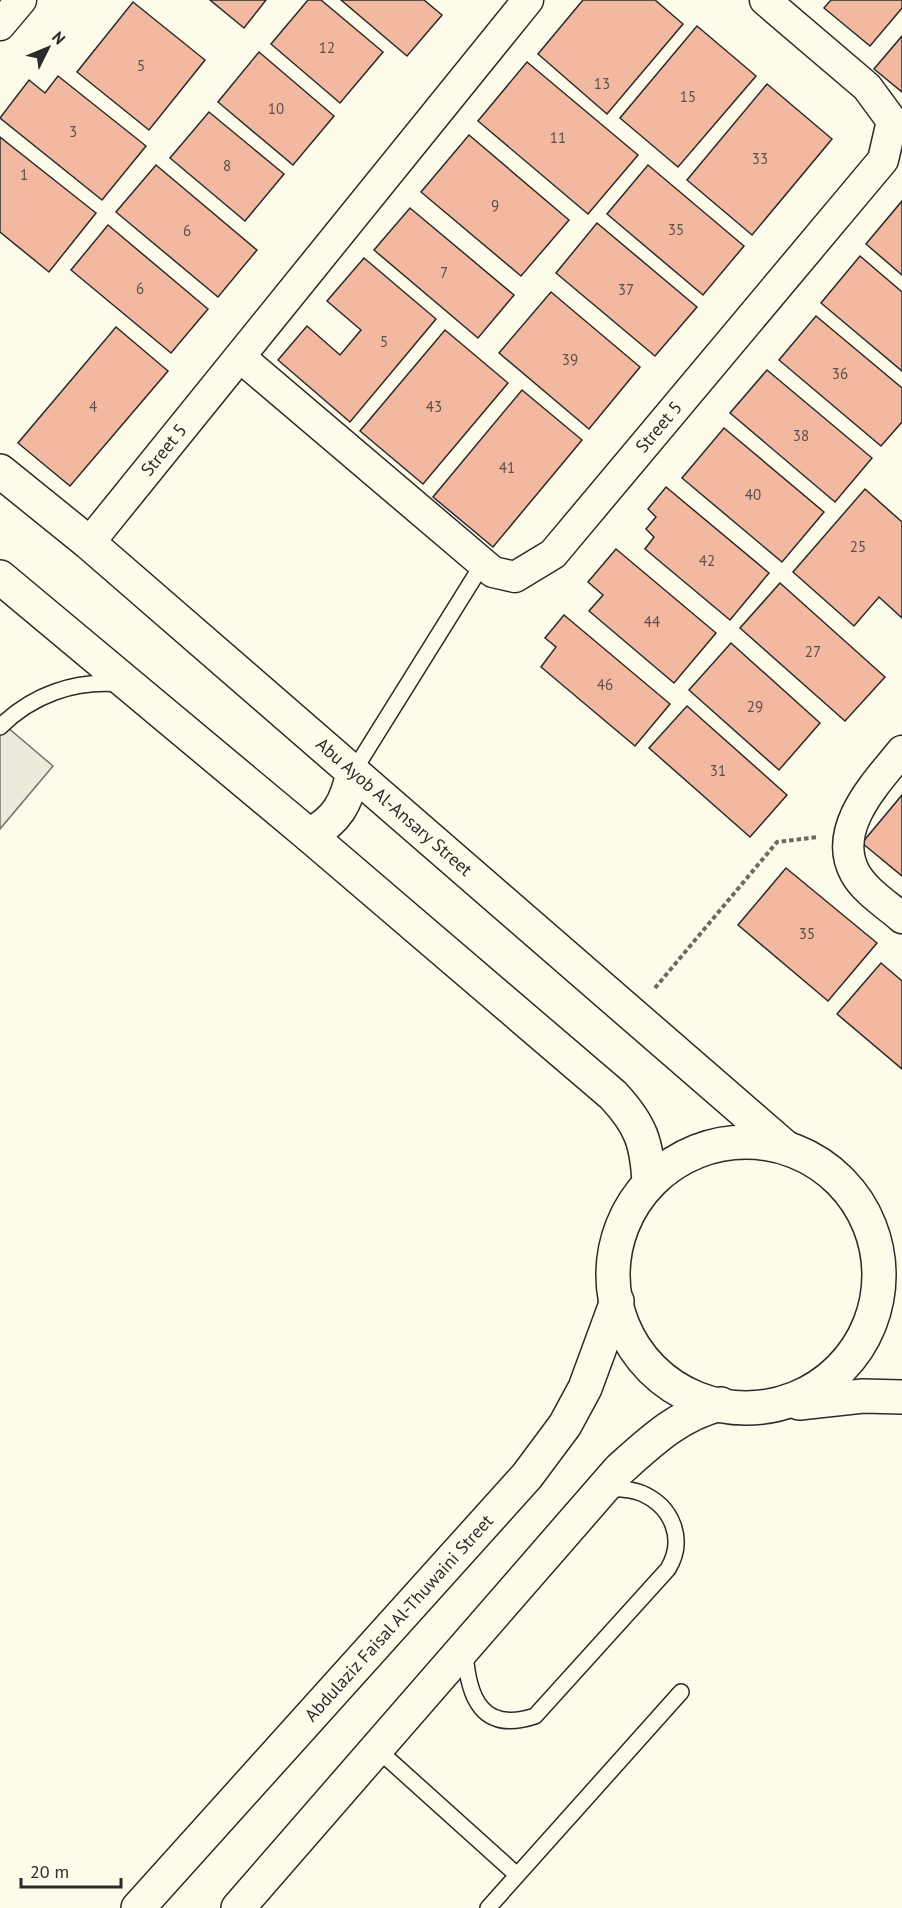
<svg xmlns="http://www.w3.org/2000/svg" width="902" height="1908" font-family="'PT Sans',sans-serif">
<rect width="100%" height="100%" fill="#fdfbea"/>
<path fill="#eceadb" stroke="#74746e" stroke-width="1.5" d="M0,721L53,766L0,829Z"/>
<g fill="#f2b8a0" stroke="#2b2b2b" stroke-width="1.5">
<path d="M210,0H266L244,28Z"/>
<path d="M308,0H321L383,52L340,103L271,44Z"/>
<path d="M341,0H424L442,15L407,56Z"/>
<path d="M583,0H655L683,24L607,114L538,54Z"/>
<path d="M831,0H902V8L870,46L824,8Z"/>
<path d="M133,2L205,60L149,130L77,72Z"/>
<path d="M697,26L756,76L678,167L620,118Z"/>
<path d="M902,36V92L874,69Z"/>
<path d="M259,52L334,116L293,165L218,102Z"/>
<path d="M527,62L638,155L588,214L478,121Z"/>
<path d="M58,76L146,146L102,200L0,118L29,80L45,93Z"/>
<path d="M767,84L832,139L752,235L687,180Z"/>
<path d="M209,112L284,174L245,221L170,158Z"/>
<path d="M469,135L569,220L521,276L421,192Z"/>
<path d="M0,137L96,213L49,272L0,232Z"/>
<path d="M156,165L257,250L218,297L116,212Z"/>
<path d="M648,165L744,246L703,295L607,214Z"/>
<path d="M902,201V275L866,244Z"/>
<path d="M410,208L514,295L478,338L374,250Z"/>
<path d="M597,223L697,307L655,356L556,273Z"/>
<path d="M108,225L208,309L171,353L71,270Z"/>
<path d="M860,256L902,292V371L821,303Z"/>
<path d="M364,258L436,319L350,422L278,360L307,326L340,355L361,330L327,301Z"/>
<path d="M551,292L640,367L589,429L499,353Z"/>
<path d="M816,316L902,388V422L881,446L779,360Z"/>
<path d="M116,327L168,371L70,486L18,443Z"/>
<path d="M445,330L508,383L423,484L360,431Z"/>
<path d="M767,370L872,458L835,502L730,413Z"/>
<path d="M522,390L582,440L493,547L433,497Z"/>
<path d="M724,428L824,512L782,562L682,478Z"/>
<path d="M666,487L769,573L730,620L645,549L654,537L646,529L656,517L648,509Z"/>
<path d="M865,489L902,522V618L879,597L854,626L793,572Z"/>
<path d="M616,549L716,633L674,683L589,611L603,595L588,582Z"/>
<path d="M780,583L885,677L845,721L740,628Z"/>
<path d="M564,615L670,704L635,746L541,667L556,647L545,638Z"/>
<path d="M731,643L820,723L779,770L689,690Z"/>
<path d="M687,706L787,795L750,837L649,748Z"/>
<path d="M902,795V876L862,843Z"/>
<path d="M786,868L877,943L828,1001L738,925Z"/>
<path d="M881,963L902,981V1069L837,1014Z"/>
</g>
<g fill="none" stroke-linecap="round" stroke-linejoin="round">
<g stroke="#2b2b2b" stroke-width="18">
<g id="lane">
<path d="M0,727C32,695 74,680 120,684"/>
<path d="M353,772L482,565"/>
<path d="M465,1652C468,1696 481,1734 535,1716L668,1569C686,1539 672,1506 641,1493C629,1488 616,1489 604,1488"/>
<path d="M376,1748L517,1875"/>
<path d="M488,1908L681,1692"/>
</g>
</g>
<g stroke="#2b2b2b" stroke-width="33">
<g id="street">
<path d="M0,25L21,0"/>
<path d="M240,357L493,572L515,577L553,554L883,160L892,121L867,87L765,0"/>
<path d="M89,543L528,0"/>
<path d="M902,751C876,783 831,829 855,873C865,891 886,904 902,918"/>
</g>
</g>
<g stroke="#2b2b2b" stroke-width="36">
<g id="secondary">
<path d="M0,471L89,543L785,1147"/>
<path d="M0,577L309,835L613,1095C641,1125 647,1143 649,1183"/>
<path d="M309,835C337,821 347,802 353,772"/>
<circle cx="746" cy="1275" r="133"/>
<path d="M799,1403L863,1396L902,1397"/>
<path d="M138,1908L527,1476L565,1425L585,1388L617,1301"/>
<path d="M238,1908L619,1470C650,1442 679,1414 721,1404"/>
</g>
</g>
<path stroke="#6a6964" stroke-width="4" stroke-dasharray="4.5 3" stroke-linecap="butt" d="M655,988L777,842L818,837"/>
<use href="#lane" stroke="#fdfbea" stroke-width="15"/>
<use href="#street" stroke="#fdfbea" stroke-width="30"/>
<use href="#secondary" stroke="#fdfbea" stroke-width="33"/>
</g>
<g text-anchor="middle" stroke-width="4.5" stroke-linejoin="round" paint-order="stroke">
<g font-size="15" fill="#5d4e48">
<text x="327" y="53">12</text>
<text x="141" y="71">5</text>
<text x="602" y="89">13</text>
<text x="688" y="102">15</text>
<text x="276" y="114">10</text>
<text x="73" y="137">3</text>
<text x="558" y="143">11</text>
<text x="760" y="164">33</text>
<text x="227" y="171">8</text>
<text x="24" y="180">1</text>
<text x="495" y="211">9</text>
<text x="676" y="235">35</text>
<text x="187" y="236">6</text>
<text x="444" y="278">7</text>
<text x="140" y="294">6</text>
<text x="626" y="295">37</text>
<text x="384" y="347">5</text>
<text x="570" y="365">39</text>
<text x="840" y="379">36</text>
<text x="93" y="412">4</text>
<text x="434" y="412">43</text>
<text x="801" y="441">38</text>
<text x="507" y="473">41</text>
<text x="753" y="500">40</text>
<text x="858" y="552">25</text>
<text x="707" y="566">42</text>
<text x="652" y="627">44</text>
<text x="813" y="657">27</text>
<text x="605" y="690">46</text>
<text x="755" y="712">29</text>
<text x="718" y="776">31</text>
<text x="807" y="939">35</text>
</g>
<g font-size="18" fill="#2b2b2b" stroke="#fdfbea">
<text transform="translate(659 427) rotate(-50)" y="6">Street 5</text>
<text transform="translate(164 450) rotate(-51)" y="6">Street 5</text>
<text transform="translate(394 807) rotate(41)" y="6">Abu Ayob Al-Ansary Street</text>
<text transform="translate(399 1618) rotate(-48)" y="6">Abdulaziz Faisal Al-Thuwaini Street</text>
</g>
</g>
<g transform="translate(48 48) rotate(47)" stroke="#fdfbea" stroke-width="4.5" paint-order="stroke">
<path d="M0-4.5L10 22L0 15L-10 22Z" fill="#2b2b2b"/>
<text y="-9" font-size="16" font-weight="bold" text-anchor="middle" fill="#2b2b2b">N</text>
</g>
<path d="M21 1878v9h100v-9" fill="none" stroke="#2b2b2b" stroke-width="3"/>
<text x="30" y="1878" font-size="18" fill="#2b2b2b" stroke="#fdfbea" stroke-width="4.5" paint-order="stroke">20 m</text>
</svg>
